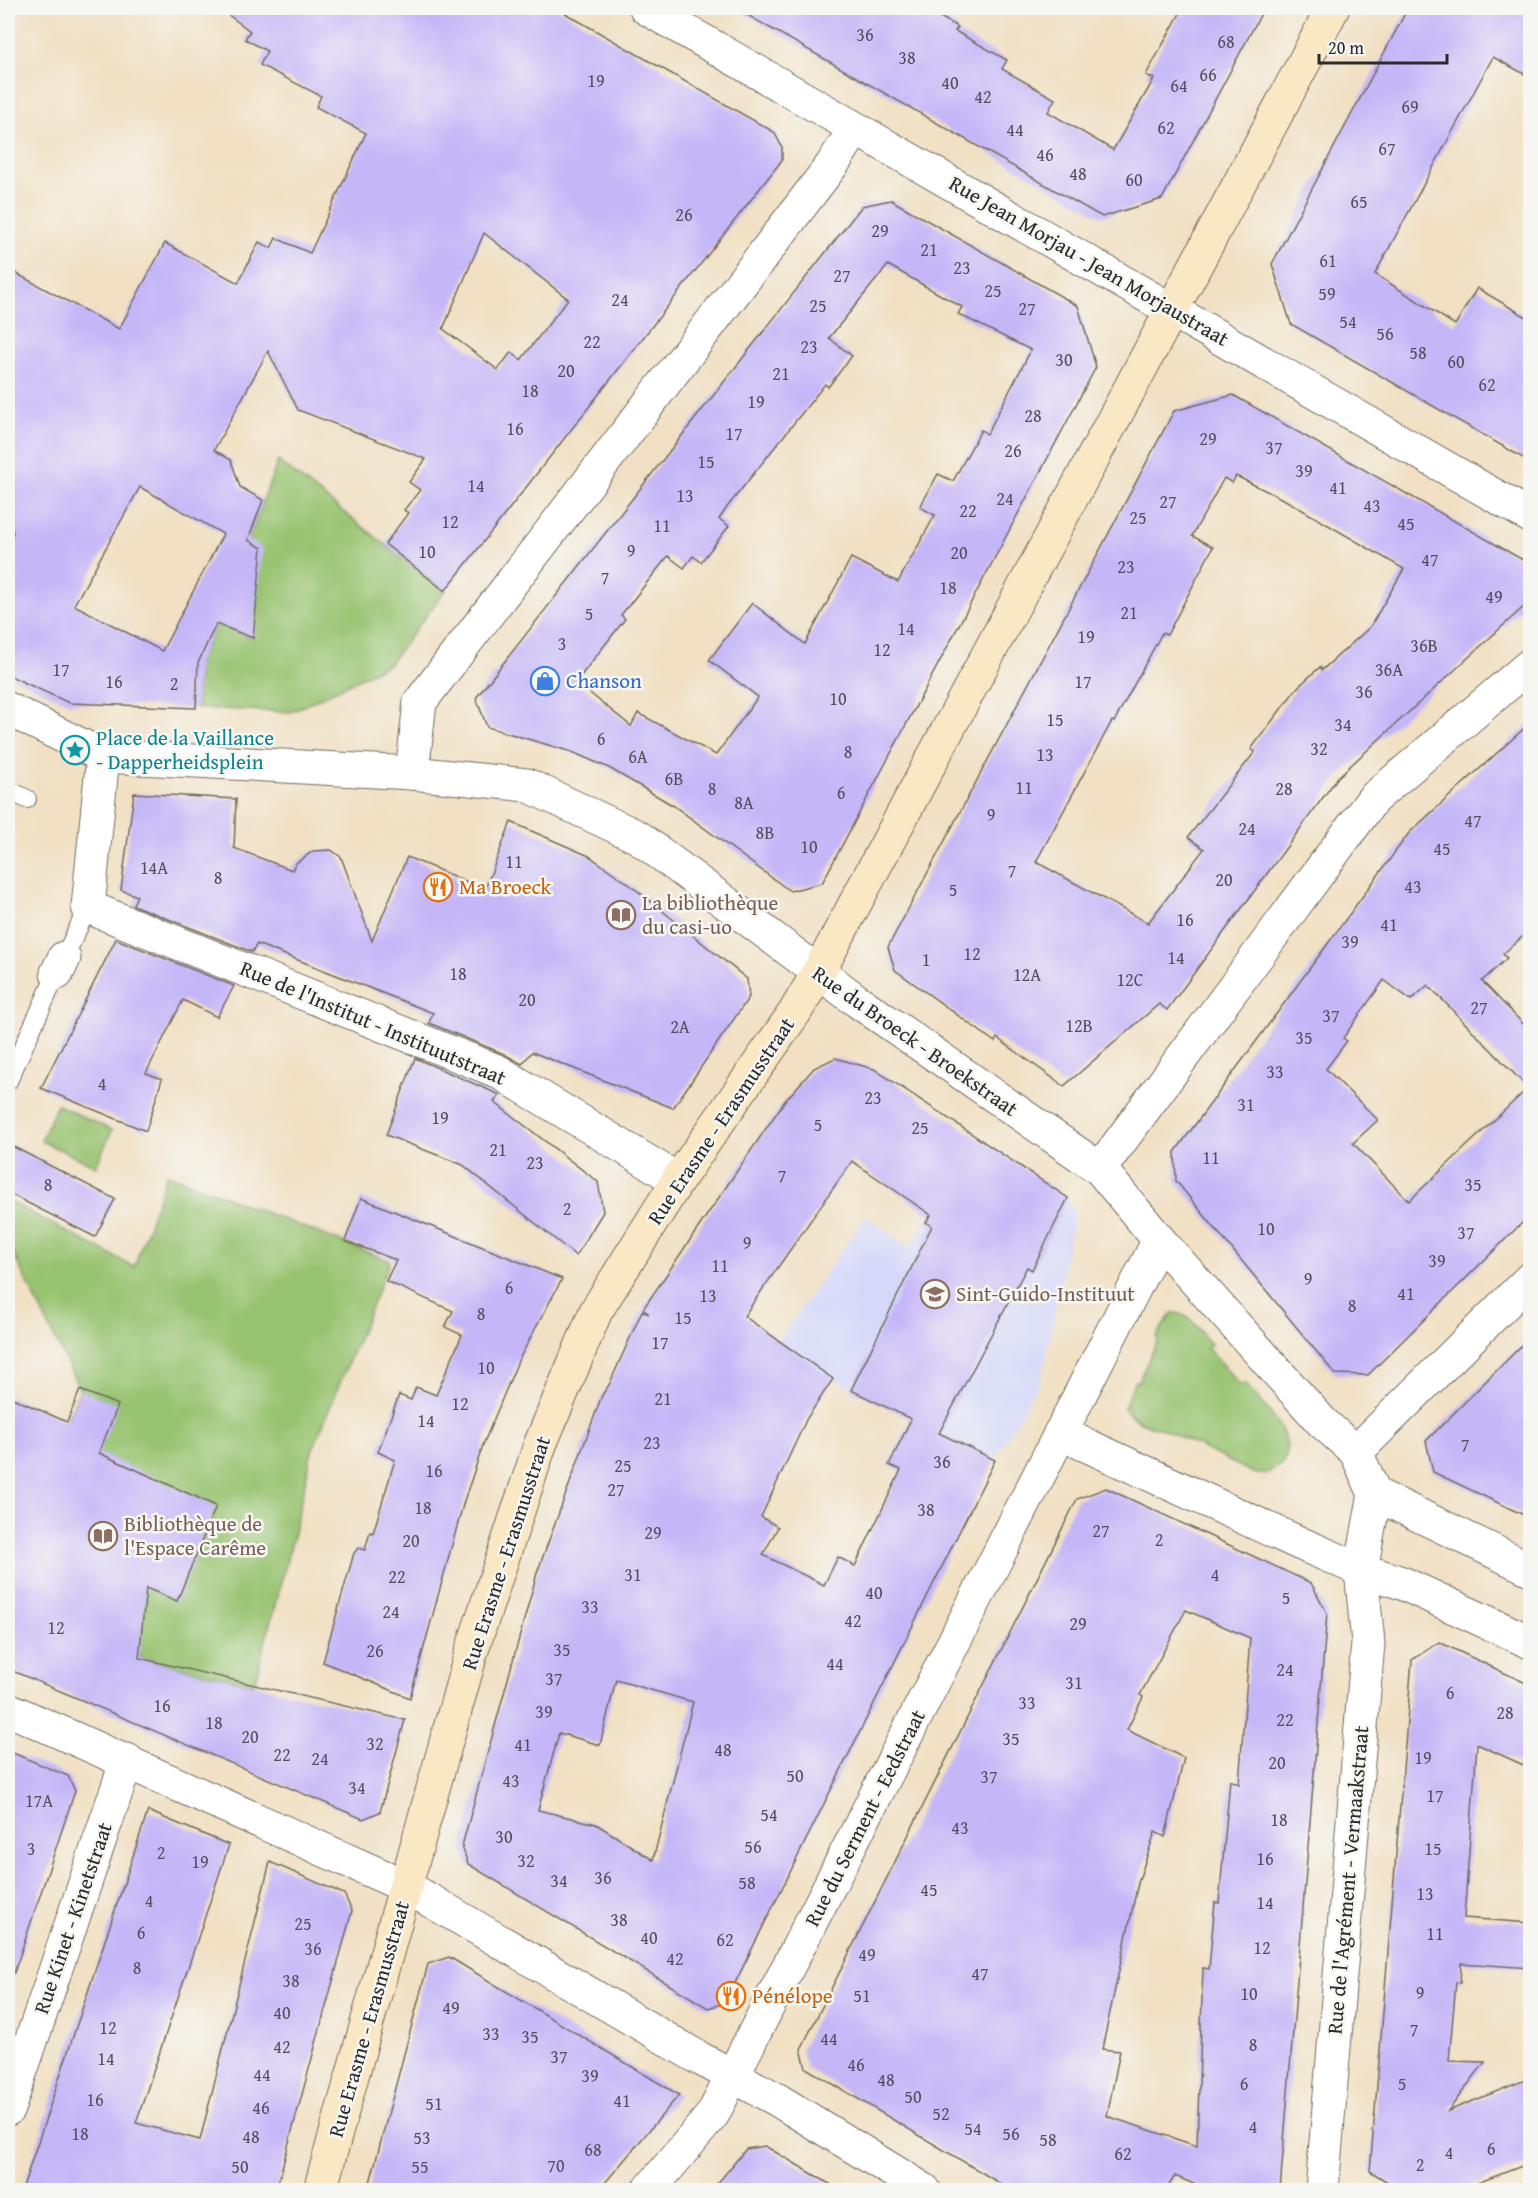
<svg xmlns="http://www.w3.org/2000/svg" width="1538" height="2198" font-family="'Gentium Book Plus',serif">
<rect width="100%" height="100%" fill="#f6f6f2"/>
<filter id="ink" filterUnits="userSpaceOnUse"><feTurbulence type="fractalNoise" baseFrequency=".0167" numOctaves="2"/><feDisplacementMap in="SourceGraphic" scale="12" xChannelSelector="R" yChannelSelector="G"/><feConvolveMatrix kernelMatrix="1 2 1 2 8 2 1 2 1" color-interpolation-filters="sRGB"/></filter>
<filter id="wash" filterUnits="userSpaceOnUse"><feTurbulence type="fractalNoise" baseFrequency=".008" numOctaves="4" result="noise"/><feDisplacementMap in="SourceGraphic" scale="24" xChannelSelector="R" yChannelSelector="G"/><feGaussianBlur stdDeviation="1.35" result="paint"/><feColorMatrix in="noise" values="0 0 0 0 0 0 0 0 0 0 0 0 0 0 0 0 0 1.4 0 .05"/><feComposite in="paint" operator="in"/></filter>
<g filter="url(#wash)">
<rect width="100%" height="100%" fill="#f1e0c3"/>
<path fill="#d4d8f9" d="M981,1140L1068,1198L1074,1215L1042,1377L995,1460L833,1379L807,1418L778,1341L866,1216L909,1248Z"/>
<g fill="#98c370" stroke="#62774e" stroke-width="1.5">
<path d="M278,461L445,591L389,664L291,712L196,708L199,657H201L216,624L253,638L248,540Z"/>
<path d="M57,1105L112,1130L96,1166L41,1141Z"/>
<path d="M167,1174L390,1261L312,1451L292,1541L254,1684L139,1658L140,1651L102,1634L29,1587L8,1578V1557L80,1390L8,1243V1201L134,1267Z"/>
<path d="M1172,1313C1190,1312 1200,1331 1210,1344L1207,1348L1241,1386L1245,1383C1259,1401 1306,1444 1279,1466C1270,1472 1264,1476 1253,1473L1164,1429C1150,1427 1132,1420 1124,1408L1135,1381L1138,1382L1158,1339L1156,1337Z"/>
</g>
<g id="blocks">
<g fill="#c5b6f8" fill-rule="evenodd">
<path d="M219,8H556L774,132L782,147V160L445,591L385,544L408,513L404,510L420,490L409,482L426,459L298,410L268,351L214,450L231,460L240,487L263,500L248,540L262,548L253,638L216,624L198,663L196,708L69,703L8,675V546L13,533L8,509V269L119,329L165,243L238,283L259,242L271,248L276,238L310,253L366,133L316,107L321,96L260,65L267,51L245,39L250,31ZM484,233L568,299L521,360L511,352L498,370L443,329ZM140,487L223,534L162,651L74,605Z"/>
<path d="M735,8H924L958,27L955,31L1007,60L1002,69L1055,99L1048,112L1113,150L1154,79L1146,75L1183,8H1264L1162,199L1102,217Z"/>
<path d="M1408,8H1530V77L1493,57L1375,274L1455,325L1477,288L1530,319V462L1291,324L1272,264Z"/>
<path d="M891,200L1078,306L1096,367L822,883L790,891L674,806L609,768L572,752L487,727L476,698L862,206ZM888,265L962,307L958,314L1031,350L987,434L981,430L953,481L938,474L920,507L935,515L898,582L851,558L805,644L752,603L709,660L758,697L716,755L638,713L631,726L576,682L625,619L621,615L668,556L684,568L693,556L701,562L729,526L719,519L728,506L825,384L828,387L852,356L829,338Z"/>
<path d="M1233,395L1530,564V601L1338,777L1167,1010L1159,1004L1064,1086L997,1038L995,1042L895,970L888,947L1174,411ZM1236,476L1287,501L1404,569L1370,627L1322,670L1320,667L1297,688L1251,749L1255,752L1188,837L1204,849L1148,923L1036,862L1112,721L1114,722L1162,633L1167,635L1213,547L1192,536L1224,478L1232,483Z"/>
<path d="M1530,723V930L1503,954L1507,958L1482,981L1530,1031V1215L1368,1375L1335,1374L1176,1181L1175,1152L1409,833ZM1384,980L1411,1000L1428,985L1528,1088L1409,1201L1353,1143L1378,1120L1326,1069L1347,1041L1343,1038Z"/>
<path d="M134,793L236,799L234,848L292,870L295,864L313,851L331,850L341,857L372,941L407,857L485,889L511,822L589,856L629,884L747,979L749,997L673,1108L532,1052L522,1064L504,1054L429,1023L433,1013L257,944L252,952L133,905L137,896L121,890Z"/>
<path d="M116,939L234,986L217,1017L183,1000L146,1073L162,1079L146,1131L41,1088Z"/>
<path d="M415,1058L500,1095L494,1102L598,1182L603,1212L576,1256L463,1165L386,1135Z"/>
<path d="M835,1058L874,1069L1068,1198L1032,1270L1027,1267L939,1433L995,1460L725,2003L708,2008L468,1864L462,1846L537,1573L602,1395L609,1385L642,1311L649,1314L643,1309L784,1102L814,1068ZM852,1161L931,1215L926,1222L932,1226L851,1390L911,1419L889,1465L901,1470L855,1566L838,1557L824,1585L763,1555L778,1527L761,1517L807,1418L833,1379L744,1316ZM616,1680L693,1702L653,1860L596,1824L538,1810L559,1733L600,1745Z"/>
<path d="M8,1144L115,1199L95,1237L8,1193Z"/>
<path d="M361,1198L562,1279L518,1361L483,1445L464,1501L410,1698L323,1662L354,1553L358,1548L365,1550L370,1532L373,1533L395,1460L378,1452L399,1395L411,1400L416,1387L436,1395L462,1335L445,1327L453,1311L386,1281L396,1260L345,1241Z"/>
<path d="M1530,1337V1518L1433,1472L1426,1441Z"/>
<path d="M80,1390L118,1405L99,1453L216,1506L177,1601L146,1588L139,1658L405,1720L380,1812L363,1819L8,1669V1396L67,1422Z"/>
<path d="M1106,1488L1311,1583L1327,1613L1280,2190H1208L1175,2176L1166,2190H1011L806,2068L801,2049L1077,1499ZM1186,1610L1250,1638L1239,1784L1230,1780L1219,1903L1215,1902L1209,1969L1203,1968L1197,2146L1107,2116L1120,2051L1102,2049L1138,1883L1155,1832L1165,1837L1184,1758L1127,1730L1143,1697L1140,1695Z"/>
<path d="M1439,1642L1530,1685V1768L1477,1744L1464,1918L1530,1923V1968L1461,1963L1460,1983L1456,1982L1449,2061L1485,2062L1448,2111L1530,2078V2163L1459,2190H1400L1370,2171L1412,1660Z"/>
<path d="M8,1751L68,1776L75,1791L14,1973L8,1972Z"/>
<path d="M148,1811L229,1845L136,2123L200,2140L270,1862L344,1894L352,1911L276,2190H22Z"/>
<path d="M449,1957L679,2095L599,2190H368L428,1964Z"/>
<path d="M765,2146L840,2190H712L746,2149Z"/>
</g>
</g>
</g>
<g filter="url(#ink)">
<use href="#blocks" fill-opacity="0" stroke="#706a60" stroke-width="1.5"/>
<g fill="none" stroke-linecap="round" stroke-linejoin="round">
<g stroke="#706a60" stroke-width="20">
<g id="lane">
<path d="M8,790L27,799"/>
<path d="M64,958L88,907"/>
<path d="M8,1081L57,973"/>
</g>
</g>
<g stroke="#706a60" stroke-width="35">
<g id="street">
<path d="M646,8L1530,516"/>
<path d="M8,709L103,756L412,773L527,785L638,837L856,1000L1100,1169L1159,1240L1322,1422L1356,1452L1375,1494L1361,1570L1368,1643L1322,2190"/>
<path d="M103,756L88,907L497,1071L678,1180"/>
<path d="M412,773L420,702L832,165L855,129"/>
<path d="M57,973L64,958"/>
<path d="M1100,1169L1373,799L1530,665"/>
<path d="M1060,1433L1299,1543L1361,1570L1402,1583L1530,1642"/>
<path d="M1356,1452L1530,1279"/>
<path d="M1375,1494L1530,1569"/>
<path d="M8,1709L407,1887L699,2058L776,2099L924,2190"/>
<path d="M8,2109L127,1760"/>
<path d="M649,2190L713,2114L1159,1240"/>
</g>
</g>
<g stroke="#706a60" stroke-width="35">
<path id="secondary" d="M320,2190L472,1650L540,1445L596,1311L678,1180L795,1012L818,973L1333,8"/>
</g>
<use href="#lane" stroke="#fff" stroke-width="18"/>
<use href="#street" stroke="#fff" stroke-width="33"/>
<use href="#secondary" stroke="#fae7c3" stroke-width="33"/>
</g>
</g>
<defs>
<g id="shop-ring" transform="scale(1.5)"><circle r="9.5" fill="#f6f6f2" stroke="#3f7fe0" stroke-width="1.5"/><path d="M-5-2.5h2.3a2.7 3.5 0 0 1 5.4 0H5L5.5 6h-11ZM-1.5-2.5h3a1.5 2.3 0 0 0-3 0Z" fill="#3f7fe0"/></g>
<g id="sight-ring" transform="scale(1.5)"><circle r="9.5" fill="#f6f6f2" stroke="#0f9aa8" stroke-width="1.5"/><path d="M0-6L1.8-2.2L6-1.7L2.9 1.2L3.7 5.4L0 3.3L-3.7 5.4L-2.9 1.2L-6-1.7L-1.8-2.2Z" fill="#0f9aa8"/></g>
<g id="restaurant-ring" transform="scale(1.5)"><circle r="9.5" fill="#f6f6f2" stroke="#e8710a" stroke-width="1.5"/><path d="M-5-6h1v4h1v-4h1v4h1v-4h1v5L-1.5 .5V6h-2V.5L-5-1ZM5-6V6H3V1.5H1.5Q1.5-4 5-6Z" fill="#e8710a"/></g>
<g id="library-ring" transform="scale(1.5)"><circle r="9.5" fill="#f6f6f2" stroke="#8d6e63" stroke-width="1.5"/><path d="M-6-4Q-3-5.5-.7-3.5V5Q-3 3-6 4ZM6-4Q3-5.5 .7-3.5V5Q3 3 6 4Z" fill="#8d6e63"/></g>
<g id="school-ring" transform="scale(1.5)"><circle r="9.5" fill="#f6f6f2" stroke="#8d6e63" stroke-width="1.5"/><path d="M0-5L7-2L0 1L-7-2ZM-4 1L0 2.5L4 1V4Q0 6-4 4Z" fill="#8d6e63"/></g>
</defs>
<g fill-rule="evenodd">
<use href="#shop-ring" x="545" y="681"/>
<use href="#sight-ring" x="75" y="750"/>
<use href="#restaurant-ring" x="438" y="887"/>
<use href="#library-ring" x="621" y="915"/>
<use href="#school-ring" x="935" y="1294"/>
<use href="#library-ring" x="103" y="1536"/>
<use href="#restaurant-ring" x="731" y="1996"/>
</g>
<g text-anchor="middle" stroke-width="5" stroke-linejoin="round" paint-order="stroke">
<g font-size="18" fill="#524e5e">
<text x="865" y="41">36</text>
<text x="1226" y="48">68</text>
<text x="907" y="64">38</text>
<text x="1208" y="81">66</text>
<text x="596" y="87">19</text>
<text x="950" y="89">40</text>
<text x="1179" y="92">64</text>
<text x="983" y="103">42</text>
<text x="1410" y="113">69</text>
<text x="1166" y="134">62</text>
<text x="1015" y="136">44</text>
<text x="1387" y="155">67</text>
<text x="1045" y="161">46</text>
<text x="1078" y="180">48</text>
<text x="1134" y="186">60</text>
<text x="1359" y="208">65</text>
<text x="684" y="221">26</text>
<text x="880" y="237">29</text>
<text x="929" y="256">21</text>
<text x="1328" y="267">61</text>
<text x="962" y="274">23</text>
<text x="842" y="282">27</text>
<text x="993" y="297">25</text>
<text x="1327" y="300">59</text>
<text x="620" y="306">24</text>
<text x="818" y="312">25</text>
<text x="1027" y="315">27</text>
<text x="1348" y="328">54</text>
<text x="1385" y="340">56</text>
<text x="592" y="348">22</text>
<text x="809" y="353">23</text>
<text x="1418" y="359">58</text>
<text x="1064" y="366">30</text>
<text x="1456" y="368">60</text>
<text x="566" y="377">20</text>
<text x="781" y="380">21</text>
<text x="1487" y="391">62</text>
<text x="530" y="397">18</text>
<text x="756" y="408">19</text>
<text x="1033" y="422">28</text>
<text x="515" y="435">16</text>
<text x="734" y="440">17</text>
<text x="1208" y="445">29</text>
<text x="1274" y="454">37</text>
<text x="1013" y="457">26</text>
<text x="706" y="468">15</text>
<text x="1304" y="477">39</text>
<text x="476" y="492">14</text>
<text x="1338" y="494">41</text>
<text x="685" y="502">13</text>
<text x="1005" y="505">24</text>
<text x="1168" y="508">27</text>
<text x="1372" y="512">43</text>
<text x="968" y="517">22</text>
<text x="1138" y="524">25</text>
<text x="450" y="528">12</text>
<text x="1406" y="530">45</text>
<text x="662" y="532">11</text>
<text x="631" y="557">9</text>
<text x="427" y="558">10</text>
<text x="959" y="559">20</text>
<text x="1430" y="566">47</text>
<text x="1126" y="573">23</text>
<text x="605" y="584">7</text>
<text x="948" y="594">18</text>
<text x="1494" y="603">49</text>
<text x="1129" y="619">21</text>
<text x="589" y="620">5</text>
<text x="906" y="635">14</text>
<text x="1086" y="643">19</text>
<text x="562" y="650">3</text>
<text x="1424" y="652">36B</text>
<text x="882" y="656">12</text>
<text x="61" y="676">17</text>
<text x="1389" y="676">36A</text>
<text x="114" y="688">16</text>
<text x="1083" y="688">17</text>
<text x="174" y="690">2</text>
<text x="1364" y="698">36</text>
<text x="838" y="705">10</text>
<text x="1055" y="726">15</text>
<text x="1343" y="731">34</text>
<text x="601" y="745">6</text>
<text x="1319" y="755">32</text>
<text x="848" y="758">8</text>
<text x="1045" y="761">13</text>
<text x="638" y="763">6A</text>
<text x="674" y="785">6B</text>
<text x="1024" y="794">11</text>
<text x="712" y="795">8</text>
<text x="1284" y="795">28</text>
<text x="841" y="799">6</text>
<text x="744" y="809">8A</text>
<text x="991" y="821">9</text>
<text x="1473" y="827">47</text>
<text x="1247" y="835">24</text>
<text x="765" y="839">8B</text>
<text x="809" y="853">10</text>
<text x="1442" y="855">45</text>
<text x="514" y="868">11</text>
<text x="154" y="874">14A</text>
<text x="1012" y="877">7</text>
<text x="218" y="884">8</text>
<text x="1224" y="886">20</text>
<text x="1413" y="893">43</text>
<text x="953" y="896">5</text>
<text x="1185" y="926">16</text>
<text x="1389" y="931">41</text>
<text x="1350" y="948">39</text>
<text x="972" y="960">12</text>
<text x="1176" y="964">14</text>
<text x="926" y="966">1</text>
<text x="458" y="980">18</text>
<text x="1027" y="981">12A</text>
<text x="1130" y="986">12C</text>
<text x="527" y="1006">20</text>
<text x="1479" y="1014">27</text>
<text x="1331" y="1022">37</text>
<text x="1079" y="1032">12B</text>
<text x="680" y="1033">2A</text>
<text x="1304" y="1044">35</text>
<text x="1275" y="1078">33</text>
<text x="102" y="1090">4</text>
<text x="873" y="1104">23</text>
<text x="1246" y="1111">31</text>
<text x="440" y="1124">19</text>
<text x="818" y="1131">5</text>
<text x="920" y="1134">25</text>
<text x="498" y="1156">21</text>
<text x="1211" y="1164">11</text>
<text x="535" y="1169">23</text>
<text x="782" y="1182">7</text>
<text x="48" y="1191">8</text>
<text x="1473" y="1191">35</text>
<text x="567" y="1215">2</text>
<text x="1266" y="1235">10</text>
<text x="1466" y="1239">37</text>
<text x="747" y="1249">9</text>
<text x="1437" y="1267">39</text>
<text x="720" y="1272">11</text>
<text x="1308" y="1285">9</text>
<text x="509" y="1294">6</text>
<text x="1406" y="1300">41</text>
<text x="708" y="1302">13</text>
<text x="1352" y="1312">8</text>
<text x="481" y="1320">8</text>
<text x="683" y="1324">15</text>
<text x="660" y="1349">17</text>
<text x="486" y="1374">10</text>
<text x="663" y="1405">21</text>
<text x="460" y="1410">12</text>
<text x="426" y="1427">14</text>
<text x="652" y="1449">23</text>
<text x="1465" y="1451">7</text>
<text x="942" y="1468">36</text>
<text x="623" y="1472">25</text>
<text x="434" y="1477">16</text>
<text x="616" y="1496">27</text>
<text x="423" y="1514">18</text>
<text x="926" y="1516">38</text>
<text x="1101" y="1537">27</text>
<text x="653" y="1539">29</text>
<text x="1159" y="1546">2</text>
<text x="411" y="1547">20</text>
<text x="633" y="1581">31</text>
<text x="1215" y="1581">4</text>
<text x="397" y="1583">22</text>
<text x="874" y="1599">40</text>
<text x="1286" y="1604">5</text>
<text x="590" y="1613">33</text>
<text x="391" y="1618">24</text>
<text x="853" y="1627">42</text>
<text x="1078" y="1630">29</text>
<text x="56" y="1634">12</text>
<text x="562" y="1656">35</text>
<text x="375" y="1657">26</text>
<text x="835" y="1670">44</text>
<text x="1285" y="1676">24</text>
<text x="554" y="1685">37</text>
<text x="1074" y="1689">31</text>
<text x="1450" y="1699">6</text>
<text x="1027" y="1709">33</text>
<text x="162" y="1712">16</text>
<text x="544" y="1718">39</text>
<text x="1505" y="1719">28</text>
<text x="1285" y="1726">22</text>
<text x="214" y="1729">18</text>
<text x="250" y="1743">20</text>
<text x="1011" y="1745">35</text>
<text x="375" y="1750">32</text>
<text x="523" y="1751">41</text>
<text x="723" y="1756">48</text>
<text x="282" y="1761">22</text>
<text x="1423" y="1764">19</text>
<text x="320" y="1765">24</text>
<text x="1277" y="1769">20</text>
<text x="795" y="1782">50</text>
<text x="989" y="1783">37</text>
<text x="511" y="1787">43</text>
<text x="357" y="1794">34</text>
<text x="1435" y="1802">17</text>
<text x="39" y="1807">17A</text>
<text x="769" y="1821">54</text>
<text x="1279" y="1826">18</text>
<text x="960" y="1834">43</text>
<text x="504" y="1843">30</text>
<text x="753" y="1853">56</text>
<text x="31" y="1855">3</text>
<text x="1433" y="1855">15</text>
<text x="161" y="1859">2</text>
<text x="1265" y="1865">16</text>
<text x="526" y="1867">32</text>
<text x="200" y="1868">19</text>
<text x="603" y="1884">36</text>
<text x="559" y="1887">34</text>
<text x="747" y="1889">58</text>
<text x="929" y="1896">45</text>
<text x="1425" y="1900">13</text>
<text x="149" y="1907">4</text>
<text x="1265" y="1909">14</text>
<text x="619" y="1926">38</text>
<text x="303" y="1930">25</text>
<text x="141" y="1939">6</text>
<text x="1435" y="1940">11</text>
<text x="649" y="1944">40</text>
<text x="725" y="1946">62</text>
<text x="1262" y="1954">12</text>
<text x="313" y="1955">36</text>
<text x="867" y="1961">49</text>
<text x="675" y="1965">42</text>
<text x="137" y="1974">8</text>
<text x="980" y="1980">47</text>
<text x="291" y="1987">38</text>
<text x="1420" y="1999">9</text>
<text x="1249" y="2000">10</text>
<text x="862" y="2002">51</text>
<text x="451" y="2014">49</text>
<text x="282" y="2019">40</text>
<text x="108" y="2034">12</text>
<text x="1414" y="2036">7</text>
<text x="491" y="2040">33</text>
<text x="530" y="2043">35</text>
<text x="829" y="2045">44</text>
<text x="1253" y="2051">8</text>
<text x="282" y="2053">42</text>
<text x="559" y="2063">37</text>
<text x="106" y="2065">14</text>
<text x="856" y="2071">46</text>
<text x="262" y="2081">44</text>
<text x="590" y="2082">39</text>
<text x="886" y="2086">48</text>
<text x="1244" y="2090">6</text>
<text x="1402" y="2090">5</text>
<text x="913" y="2103">50</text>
<text x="95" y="2106">16</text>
<text x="622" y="2107">41</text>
<text x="434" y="2110">51</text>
<text x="261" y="2114">46</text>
<text x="941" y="2120">52</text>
<text x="1253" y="2133">4</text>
<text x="973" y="2135">54</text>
<text x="80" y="2140">18</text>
<text x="1011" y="2140">56</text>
<text x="251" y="2143">48</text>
<text x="422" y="2144">53</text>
<text x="1048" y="2146">58</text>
<text x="1491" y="2155">6</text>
<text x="593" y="2156">68</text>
<text x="1449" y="2159">4</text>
<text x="1123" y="2160">62</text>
<text x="1420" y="2171">2</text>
<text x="556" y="2172">70</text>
<text x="240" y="2173">50</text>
<text x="420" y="2173">55</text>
</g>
<g font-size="21" fill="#2b2b2b" stroke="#f6f6f2">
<text transform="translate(1089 261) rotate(30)" y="7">Rue Jean Morjau - Jean Morjaustraat</text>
<text transform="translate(373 1023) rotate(23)" y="7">Rue de l'Institut - Instituutstraat</text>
<text transform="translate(915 1041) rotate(35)" y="7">Rue du Broeck - Broekstraat</text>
<text transform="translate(721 1121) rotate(-56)" y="7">Rue Erasme - Erasmusstraat</text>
<text transform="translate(506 1553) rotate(-72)" y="7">Rue Erasme - Erasmusstraat</text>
<text transform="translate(865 1818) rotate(-63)" y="7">Rue du Serment - Eedstraat</text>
<text transform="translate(1348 1880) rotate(-85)" y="7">Rue de l'Agrément - Vermaakstraat</text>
<text transform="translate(73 1918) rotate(-71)" y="7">Rue Kinet - Kinetstraat</text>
<text transform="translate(369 2019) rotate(-74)" y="7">Rue Erasme - Erasmusstraat</text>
</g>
<g font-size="21" fill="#366cbe" stroke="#f6f6f2" text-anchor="start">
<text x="566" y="688">Chanson</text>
</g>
<g font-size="21" fill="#0d838f" stroke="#f6f6f2" text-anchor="start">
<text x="96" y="745">Place de la Vaillance<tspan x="96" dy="24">- Dapperheidsplein</tspan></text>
</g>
<g font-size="21" fill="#c56008" stroke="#f6f6f2" text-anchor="start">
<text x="459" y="894">Ma Broeck</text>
<text x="752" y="2003">Pénélope</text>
</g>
<g font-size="21" fill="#785e54" stroke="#f6f6f2" text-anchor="start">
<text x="642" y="910">La bibliothèque<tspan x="642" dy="24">du casi-uo</tspan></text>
<text x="956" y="1301">Sint-Guido-Instituut</text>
<text x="124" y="1531">Bibliothèque de<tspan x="124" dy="24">l'Espace Carême</tspan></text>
</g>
</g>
<rect width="1538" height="2198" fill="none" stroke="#f6f6f2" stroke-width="30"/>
<path d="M1319 54v9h128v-9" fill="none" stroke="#2b2b2b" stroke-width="3"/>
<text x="1328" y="54" font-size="18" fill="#2b2b2b" stroke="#f6f6f2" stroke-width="4.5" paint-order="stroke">20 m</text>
</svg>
